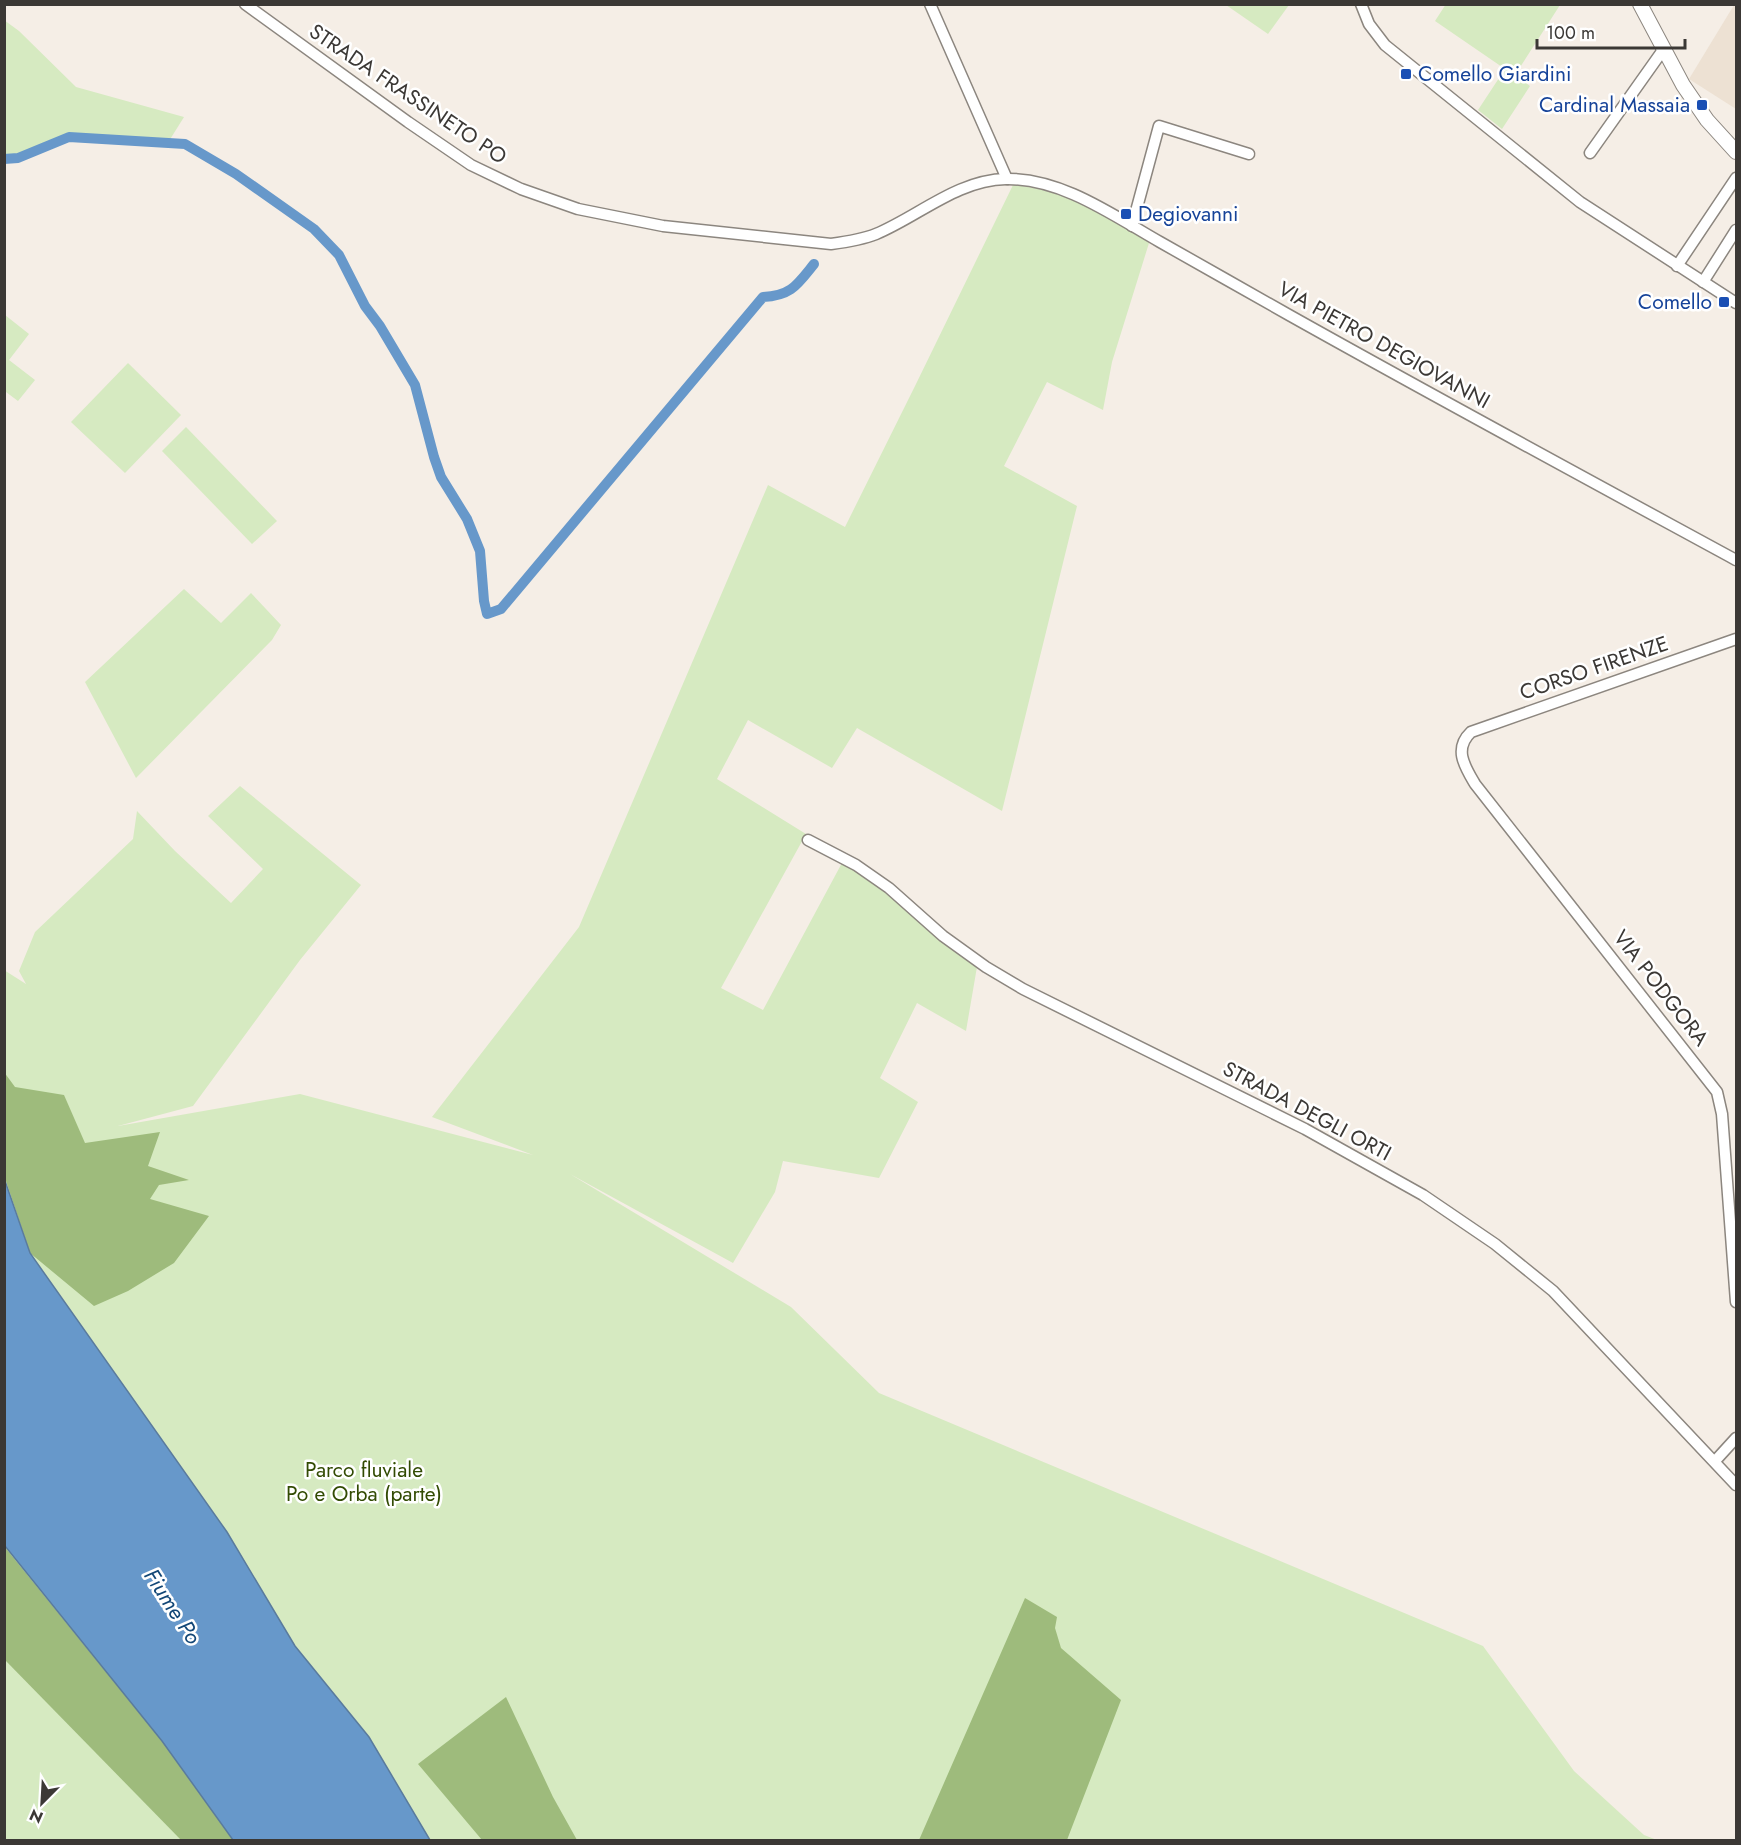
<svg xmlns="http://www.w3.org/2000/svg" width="1741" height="1845" font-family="Jost,sans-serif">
<rect width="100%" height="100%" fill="#f5eee6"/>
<path fill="#ede1d3" d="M1734,5L1736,7V109L1689,79Z"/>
<g fill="#d6eac1">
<path d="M1446,4L1560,5L1515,75L1530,86L1502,129L1478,110L1505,69L1435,21Z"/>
<path d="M1226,5H1289L1268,34Z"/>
<path d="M4,20L19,31L76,87L184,117L169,141L75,138L42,145L16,157H5Z"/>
<path d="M1013,185C1062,189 1108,215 1149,243L1112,362L1103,410L1047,382L1004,466L1077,506L1002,811L857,728L832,768L748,720L717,779L806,834L721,988L763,1010L843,861L921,916L978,961L966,1031L917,1003L880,1078L918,1102L879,1178L783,1161L775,1192L733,1263L570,1174L791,1307L879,1393L1483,1646L1574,1771L1644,1835L1657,1840H5L4,970L26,984L19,971L35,932L133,839L137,811L175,851L231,903L263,869L208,816L240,786L361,885L300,960L193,1106L118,1126L300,1094L533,1155L432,1117L579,927L768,485L845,527L916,384Z"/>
<path d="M5,315L29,334L9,360L35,380L18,401L6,392L5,394Z"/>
<path d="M128,363L181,415L125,473L71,422Z"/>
<path d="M186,427L277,521L252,544L162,451Z"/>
<path d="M184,589L221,623L251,593L281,625L272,640L136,778L85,682Z"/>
</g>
<g fill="#9ebb7c">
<path d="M4,1072L15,1087L64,1095L85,1143L160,1132L148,1166L189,1180L159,1185L150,1199L209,1216L174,1263L128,1291L94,1306L30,1253L5,1178Z"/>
<path d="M4,1546L162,1741L233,1840H181L5,1660Z"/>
<path d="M1025,1598L1057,1617L1055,1628L1061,1648L1121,1700L1067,1840H919Z"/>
<path d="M506,1697L553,1797L577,1840H482L418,1764Z"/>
</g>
<path fill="#6798ca" stroke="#5a7b9d" stroke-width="1.5" d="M4,1178L30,1253L227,1532L295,1646L369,1737L430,1840H233L162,1741L5,1546Z"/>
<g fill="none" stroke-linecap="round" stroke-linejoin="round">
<path stroke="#6798ca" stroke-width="10" d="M4,159L18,158L69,137L185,144L236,174L314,229L339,255L365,306L380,326L415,385L434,457L441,477L467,519L480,551L484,601L487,614L501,609L763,297C791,296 797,285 814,264"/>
<g stroke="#8c867f" stroke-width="13">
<g id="minor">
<path d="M245,4L408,122L471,165L521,189L578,209L663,226L831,244C846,242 861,240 876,234C919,216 957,180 1006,179C1062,178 1114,216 1160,242C1203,266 1246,291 1289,315C1437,398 1587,479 1736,560"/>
<path d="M930,4L1007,179"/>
<path d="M1361,4L1369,24L1385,45L1580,202L1736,303"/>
<path d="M1590,153L1663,50"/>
<path d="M1132,226L1159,126L1249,154"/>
<path d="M1677,266L1736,178"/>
<path d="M1703,282L1736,230"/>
<path d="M1736,639L1471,732C1453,749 1465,767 1475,784L1717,1092L1722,1114L1736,1302"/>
<path d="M808,840L856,865L889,888L943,936L986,967L1023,989L1305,1129L1423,1195L1495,1244L1553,1291L1736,1485"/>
<path d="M1715,1461L1736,1438"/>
</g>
</g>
<g stroke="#8c867f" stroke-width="16">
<path id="major" d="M1640,4L1683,85L1707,120L1736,152"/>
</g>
<use href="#minor" stroke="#fff" stroke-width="10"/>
<use href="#major" stroke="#fff" stroke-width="14"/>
</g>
<g fill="#1a4fb4" stroke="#fff" stroke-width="2">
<rect x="1400" y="68" width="12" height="12" rx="3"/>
<rect x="1696" y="99" width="12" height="12" rx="3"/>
<rect x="1120" y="208" width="12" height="12" rx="3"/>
<rect x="1718" y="296" width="12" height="12" rx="3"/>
</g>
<g text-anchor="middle" stroke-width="5" stroke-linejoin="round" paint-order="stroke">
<g font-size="21" fill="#164399" stroke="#fff" text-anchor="start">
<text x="1418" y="81">Comello Giardini</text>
<text x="1690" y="112" text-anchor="end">Cardinal Massaia</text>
<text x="1138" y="221">Degiovanni</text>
<text x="1712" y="309" text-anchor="end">Comello</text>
</g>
<g font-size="21" fill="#3b3835" stroke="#fff">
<text transform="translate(408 94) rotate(34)" y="7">STRADA FRASSINETO PO</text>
<text transform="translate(1384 345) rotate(29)" y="7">VIA PIETRO DEGIOVANNI</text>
<text transform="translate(1594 668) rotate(-19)" y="7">CORSO FIRENZE</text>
<text transform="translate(1661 988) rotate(52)" y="7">VIA PODGORA</text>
<text transform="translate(1307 1111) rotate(28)" y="7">STRADA DEGLI ORTI</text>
</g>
<g font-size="21" fill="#324b03" stroke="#fff">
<text x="364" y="1477">Parco fluviale<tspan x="364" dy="24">Po e Orba (parte)</tspan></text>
</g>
<g font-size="22" font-style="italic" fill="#124777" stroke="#fff">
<text transform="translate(173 1606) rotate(57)" y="8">Fiume Po</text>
</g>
</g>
<rect width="1741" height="1845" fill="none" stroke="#3b3835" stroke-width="12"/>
<g transform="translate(42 1803) rotate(204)" stroke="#ffffff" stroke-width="4.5" paint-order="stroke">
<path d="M0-4.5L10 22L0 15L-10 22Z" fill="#3b3835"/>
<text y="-9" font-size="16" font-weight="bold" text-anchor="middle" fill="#3b3835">N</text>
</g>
<path d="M1537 39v9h148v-9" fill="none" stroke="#3b3835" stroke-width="3"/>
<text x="1546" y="39" font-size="18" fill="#3b3835" stroke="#ffffff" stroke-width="4.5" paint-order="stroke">100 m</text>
</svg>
